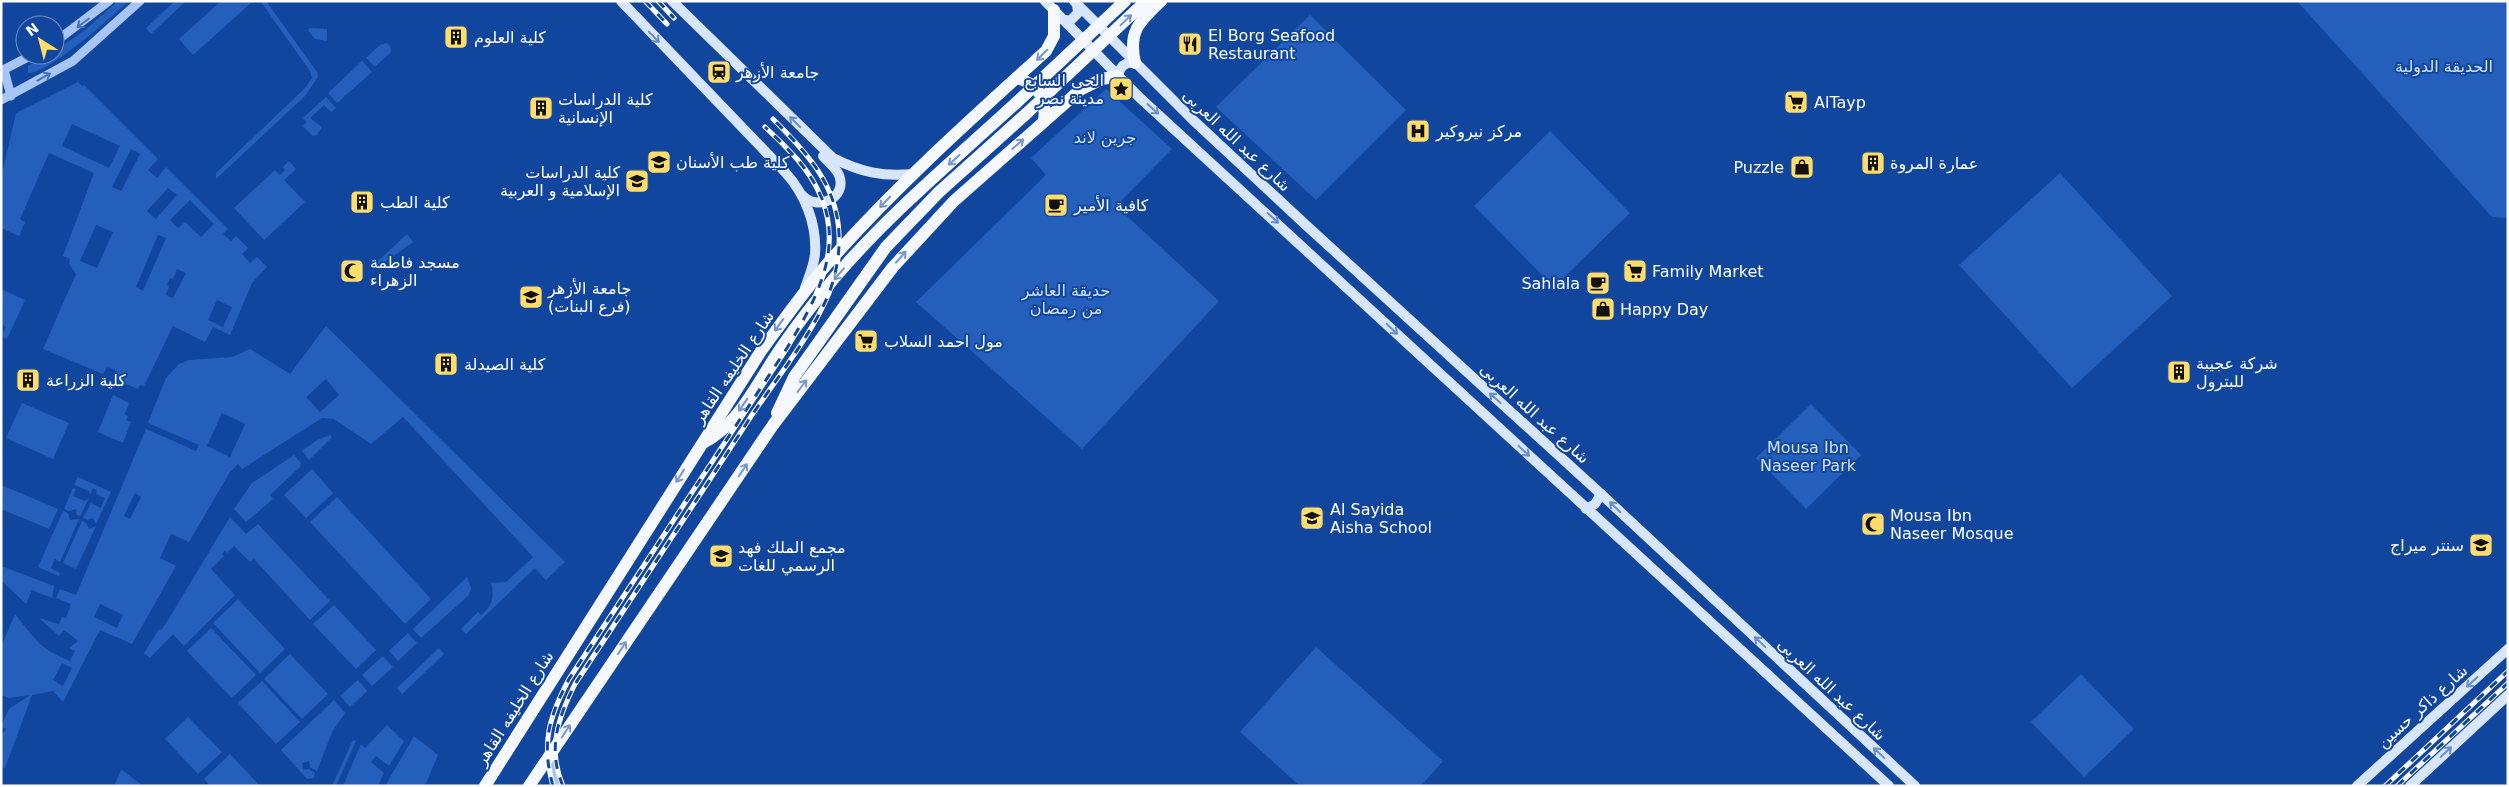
<svg xmlns="http://www.w3.org/2000/svg" width="2509" height="787" font-family="'DejaVu Sans','Noto Sans Arabic',sans-serif">
<rect width="100%" height="100%" fill="#11469e"/>
<g fill="#245fbc" fill-rule="evenodd">
<path d="M118,1H129C113,16 47,75 28,73V66L48,55H55V51L84,31Z"/>
<path d="M175,1H186L151,34L146,28Z"/>
<path d="M221,1H253L193,55L179,39Z"/>
<path d="M266,1L317,72L318,77L305,96L216,179V173L305,88L312,78L310,71L261,2Z"/>
<path d="M2297,1H2508V218L2492,217Z"/>
<path d="M1310,15L1406,110L1316,200L1216,107Z"/>
<path d="M310,28L327,29V41L315,39L308,30Z"/>
<path d="M387,43L390,46L391,52L375,67L366,58L380,45Z"/>
<path d="M362,61L372,72L337,103L328,93Z"/>
<path d="M78,82L82,86L84,85L158,159L148,170L157,178L166,167L228,229L223,234L231,241L236,236L248,248L242,254L250,263L257,257L267,267L252,283L230,335L213,327L205,342L173,326L144,386L140,385L138,389L114,379L117,371L107,367L103,374L43,349L76,274L69,264L70,259L63,256L94,173L49,153L20,219L25,222L19,236L1,228V178L16,113ZM72,124L120,146L109,168L62,146ZM131,149L140,154L121,191L112,187ZM168,188L177,195L156,219L147,211ZM190,200L214,224L201,237L185,222L178,228L170,220ZM96,225L113,232L97,268L80,261ZM158,235L166,238L143,291L136,287ZM177,269L186,273L173,298L166,295L169,286L167,285L170,278L173,279ZM217,300L232,307L223,327L208,320Z"/>
<path d="M1106,89L1172,149L1116,206L1219,301L1082,449L916,302L1046,175L1031,158Z"/>
<path d="M326,97L336,108L331,112L324,105L310,118L322,127L317,135L313,136L303,126L307,122L303,118Z"/>
<path d="M1550,131L1630,213L1554,287L1474,206Z"/>
<path d="M289,161L296,169L284,180L305,202L264,240L234,208L275,170L280,175L285,170L283,167Z"/>
<path d="M2060,173L2172,296L2072,388L1959,265Z"/>
<path d="M407,234L413,242L379,266L376,263Z"/>
<path d="M1,289L25,300L7,339L1,336L6,327L1,324Z"/>
<path d="M326,326L565,562L546,580L535,568L466,634L461,629L478,612L481,615C492,607 495,596 491,583L506,582L533,557L403,417L371,444L334,419L322,418L242,469L238,464L230,472L189,542L171,534L160,558L176,566L132,644L100,630L63,702L53,691L32,695L5,768L1,767V733H3L6,729L1,726L9,709L30,695L9,698L1,695V647L15,614C35,639 40,649 70,661L75,651L69,648L78,641L64,630L59,636L39,618L59,624L62,617L66,618L71,604L56,598L60,589L76,595L146,429L196,451L199,445L148,423L166,378L179,364L189,360L232,357L250,349L290,374ZM326,379L339,395L320,412L306,397ZM222,413L245,424L230,457L207,446ZM135,493L141,497L130,519L124,516ZM100,604L123,615L117,628L94,617ZM62,663L72,668L63,686L53,680Z"/>
<path d="M113,395L129,403L125,414L128,417L126,420L131,422L123,443L98,432Z"/>
<path d="M22,403L69,423L53,459L6,438Z"/>
<path d="M1811,404L1861,455L1806,509L1756,458Z"/>
<path d="M330,435L332,437L309,460L302,451L317,440Z"/>
<path d="M294,455L301,463L300,467L270,495L273,499L246,522L234,509L252,483Z"/>
<path d="M312,469L333,493L306,518L284,495Z"/>
<path d="M78,477L111,492L96,524L93,518L88,520L83,518L91,503L101,508L105,498L96,494L97,490L93,488L90,494L89,491L74,485Z"/>
<path d="M1,485L58,509L49,529L1,509Z"/>
<path d="M73,488L76,489L73,496L85,501L89,498L80,516L77,515L76,509L69,511L64,509Z"/>
<path d="M337,497L431,599L405,624L310,522Z"/>
<path d="M63,511L68,513L70,520L79,519L60,562L55,559L51,568L60,573L59,576L38,567Z"/>
<path d="M230,517L246,534L258,524L330,601L310,620L254,559L250,562L234,546L227,553L225,550L222,554L224,556L211,569L235,595L184,646L173,634L150,658L144,653L159,629L161,630L165,625Z"/>
<path d="M82,521L86,523L89,529L96,526L76,569L63,563Z"/>
<path d="M1,566L54,586L52,598L32,590L26,604L1,580Z"/>
<path d="M467,577L471,588L469,595L421,638L413,629Z"/>
<path d="M238,599L285,649L260,673L213,623Z"/>
<path d="M334,605L376,650L356,669L313,624Z"/>
<path d="M211,628L256,675L232,698L187,651Z"/>
<path d="M408,633L417,643L398,661L389,651Z"/>
<path d="M1316,647L1443,761L1421,786H1300L1240,732Z"/>
<path d="M439,648L444,654L402,694L397,688Z"/>
<path d="M290,654L328,694L302,719L264,679Z"/>
<path d="M383,656L393,667L372,686L362,675Z"/>
<path d="M2081,674L2134,729L2084,777L2031,722Z"/>
<path d="M358,680L367,691L350,707L340,696Z"/>
<path d="M262,681L300,722L276,744L238,703Z"/>
<path d="M334,700L345,713L332,732L317,771L310,767L309,761L302,763L303,770L309,769L315,773L314,778L307,779L281,750Z"/>
<path d="M188,717L222,752L198,774L165,739Z"/>
<path d="M387,725L404,741L389,766L376,756L371,762L384,773L378,786H343L361,744L365,748Z"/>
<path d="M414,736L438,755L425,786H385Z"/>
<path d="M353,740L356,741L336,786H332Z"/>
<path d="M230,754L260,786H210L204,779Z"/>
<path d="M121,770H122L143,786H114Z"/>
</g>
<g fill="none" stroke-linecap="round" stroke-linejoin="round">
<g stroke="#a7c6f5" stroke-width="9">
<path d="M55,42L109,1"/>
<path d="M4,70L11,96"/>
<path d="M1,71L32,55"/>
<path d="M1,100L73,61L140,1"/>
<path d="M550,756L553,771L560,786"/>
</g>
<g stroke="#d7e6fd" stroke-width="10">
<path d="M621,1L785,172C805,194 817,224 815,254C814,265 809,277 805,288"/>
<path d="M672,1L833,158C860,172 883,177 913,174"/>
<path d="M1045,1L1139,97L1889,786"/>
<path d="M1074,1L1193,120L1308,227L1601,494L1915,786"/>
<path d="M1062,19L1070,21L1078,13L1077,4"/>
<path d="M1118,76C1120,66 1125,62 1135,63"/>
<path d="M802,195C817,212 848,198 839,175C836,168 828,162 823,156"/>
<path d="M1586,509L1595,504L1601,494"/>
<path d="M2357,786L2508,649"/>
<path d="M2410,786L2508,695"/>
</g>
<g stroke="#f5f8ff" stroke-width="12">
<path d="M1135,63C1128,31 1139,22 1161,1"/>
<path d="M1017,78C1039,84 1047,100 1044,121"/>
<path d="M777,413L794,377L886,247L939,192L1027,113"/>
<path d="M703,443C740,424 758,381 781,348C798,323 817,299 836,276C890,213 955,159 1016,103"/>
<path d="M485,786L761,351C783,321 804,291 828,263C895,187 971,119 1046,51L1054,36V10"/>
<path d="M529,786L773,425L893,267L954,201L1080,90L1102,79L1118,76"/>
</g>
<g stroke="#fff" stroke-width="5">
<g id="rail">
<path d="M645,1L667,24"/>
<path d="M658,1L674,18"/>
<path d="M553,786C541,743 549,717 569,679L787,348C826,284 854,225 797,159C787,148 776,137 765,127"/>
<path d="M563,786C547,749 558,718 575,684C633,596 691,509 748,421C773,383 812,335 829,293C836,275 840,253 839,234C837,184 806,152 773,119"/>
<path d="M2385,786L2508,671"/>
<path d="M2397,786L2508,683"/>
</g>
</g>
<use href="#rail" stroke="#11469e" stroke-width="3" stroke-dasharray="9" stroke-linecap="butt"/>
<g stroke="#f5f8ff" stroke-width="12">
<path d="M1016,103L1125,1"/>
<path d="M1027,113L1146,1"/>
</g>
</g>
<defs><path id="oneway-shaft" d="M-6 0H5M1.5-3L5.5 0L1.5 3" fill="none" stroke-width="1.6" stroke-linecap="round" stroke-linejoin="round" transform="scale(1.25)"/></defs>
<g stroke="#7896ca">
<use href="#oneway-shaft" transform="translate(1126 20) rotate(-43)"/>
<use href="#oneway-shaft" transform="translate(1042 55) rotate(136)"/>
<use href="#oneway-shaft" transform="translate(1018 144) rotate(-41)"/>
<use href="#oneway-shaft" transform="translate(954 160) rotate(138)"/>
<use href="#oneway-shaft" transform="translate(885 202) rotate(134)"/>
<use href="#oneway-shaft" transform="translate(901 257) rotate(-49)"/>
<use href="#oneway-shaft" transform="translate(839 274) rotate(131)"/>
<use href="#oneway-shaft" transform="translate(779 325) rotate(126)"/>
<use href="#oneway-shaft" transform="translate(802 386) rotate(-53)"/>
<use href="#oneway-shaft" transform="translate(743 405) rotate(125)"/>
<use href="#oneway-shaft" transform="translate(743 470) rotate(-56)"/>
<use href="#oneway-shaft" transform="translate(680 476) rotate(122)"/>
<use href="#oneway-shaft" transform="translate(622 648) rotate(-56)"/>
<use href="#oneway-shaft" transform="translate(566 731) rotate(-57)"/>
</g>
<g stroke="#4673bc">
<use href="#oneway-shaft" transform="translate(83 23) rotate(143)"/>
<use href="#oneway-shaft" transform="translate(44 77) rotate(-29)"/>
</g>
<g stroke="#6a8ec9">
<use href="#oneway-shaft" transform="translate(654 37) rotate(46)"/>
<use href="#oneway-shaft" transform="translate(1153 109) rotate(42)"/>
<use href="#oneway-shaft" transform="translate(795 122) rotate(-135)"/>
<use href="#oneway-shaft" transform="translate(1273 218) rotate(43)"/>
<use href="#oneway-shaft" transform="translate(1392 329) rotate(43)"/>
<use href="#oneway-shaft" transform="translate(1495 398) rotate(-138)"/>
<use href="#oneway-shaft" transform="translate(1524 451) rotate(43)"/>
<use href="#oneway-shaft" transform="translate(1615 507) rotate(-136)"/>
<use href="#oneway-shaft" transform="translate(1760 642) rotate(-137)"/>
<use href="#oneway-shaft" transform="translate(2472 682) rotate(138)"/>
<use href="#oneway-shaft" transform="translate(2446 752) rotate(-43)"/>
<use href="#oneway-shaft" transform="translate(1879 753) rotate(-137)"/>
</g>
<defs>
<g id="building-square" transform="scale(1.25)"><rect x="-9" y="-9" width="18" height="18" rx="4" fill="#ffdd6b" stroke="#11469e"/><path d="M-4-6H4V6H1V3H-1V6H-4ZM-2.5-4.3h1.7v1.8h-1.7ZM.8-4.3h1.7v1.8H.8ZM-2.5-1h1.7V.8h-1.7ZM.8-1h1.7V.8H.8Z" fill="#111"/></g>
<g id="restaurant-square" transform="scale(1.25)"><rect x="-9" y="-9" width="18" height="18" rx="4" fill="#ffdd6b" stroke="#11469e"/><path d="M-5-6h1v4h1v-4h1v4h1v-4h1v5L-1.5 .5V6h-2V.5L-5-1ZM5-6V6H3V1.5H1.5Q1.5-4 5-6Z" fill="#111"/></g>
<g id="station-square" transform="scale(1.25)"><rect x="-9" y="-9" width="18" height="18" rx="4" fill="#ffdd6b" stroke="#11469e"/><path d="M-3-6H3Q5-6 5-4V2Q5 4 3 4L4.5 6H3L1.5 4h-3L-3 6H-4.5L-3 4Q-5 4-5 2V-4Q-5-6-3-6ZM-3.5-4v3h7v-3ZM-3.5 1v1.5H-2V1ZM2 1v1.5H3.5V1Z" fill="#111"/></g>
<g id="sight-square" transform="scale(1.25)"><rect x="-9" y="-9" width="18" height="18" rx="4" fill="#ffdd6b" stroke="#11469e"/><path d="M0-6L1.8-2.2L6-1.7L2.9 1.2L3.7 5.4L0 3.3L-3.7 5.4L-2.9 1.2L-6-1.7L-1.8-2.2Z" fill="#111"/></g>
<g id="supermarket-square" transform="scale(1.25)"><rect x="-9" y="-9" width="18" height="18" rx="4" fill="#ffdd6b" stroke="#11469e"/><path d="M-6-5.5h2.5l.6 2H6L4.5 2H-2.5L-4.4-4H-6ZM-1.5 3.2a1.3 1.3 0 1 0 .1 0ZM3 3.2a1.3 1.3 0 1 0 .1 0Z" fill="#111"/></g>
<g id="hospital-square" transform="scale(1.25)"><rect x="-9" y="-9" width="18" height="18" rx="4" fill="#ffdd6b" stroke="#11469e"/><path d="M-5-5h3v3.5h4V-5h3V5h-3V1.5h-4V5h-3Z" fill="#111"/></g>
<g id="university-square" transform="scale(1.25)"><rect x="-9" y="-9" width="18" height="18" rx="4" fill="#ffdd6b" stroke="#11469e"/><path d="M0-5L7-2L0 1L-7-2ZM-4 1L0 2.5L4 1V4Q0 6-4 4Z" fill="#111"/></g>
<g id="shop-square" transform="scale(1.25)"><rect x="-9" y="-9" width="18" height="18" rx="4" fill="#ffdd6b" stroke="#11469e"/><path d="M-5-2.5h2.3a2.7 3.5 0 0 1 5.4 0H5L5.5 6h-11ZM-1.5-2.5h3a1.5 2.3 0 0 0-3 0Z" fill="#111"/></g>
<g id="cafe-square" transform="scale(1.25)"><rect x="-9" y="-9" width="18" height="18" rx="4" fill="#ffdd6b" stroke="#11469e"/><path d="M-5.5-4.5H6V0H3Q3 3.5 0 3.5H-2.5Q-5.5 3.5-5.5 0ZM3-3.2v2h1.7v-2ZM-6 4.5H4V6H-6Z" fill="#111"/></g>
<g id="mosque-square" transform="scale(1.25)"><rect x="-9" y="-9" width="18" height="18" rx="4" fill="#ffdd6b" stroke="#11469e"/><path d="M3.5-4.9A6 6 0 1 0 3.5 4.9A5 5 0 1 1 3.5-4.9Z" fill="#111"/></g>
<g id="school-square" transform="scale(1.25)"><rect x="-9" y="-9" width="18" height="18" rx="4" fill="#ffdd6b" stroke="#11469e"/><path d="M0-5L7-2L0 1L-7-2ZM-4 1L0 2.5L4 1V4Q0 6-4 4Z" fill="#111"/></g>
</defs>
<g fill-rule="evenodd">
<use href="#building-square" x="456" y="37"/>
<use href="#restaurant-square" x="1190" y="44"/>
<use href="#station-square" x="719" y="72"/>
<use href="#sight-square" x="1121" y="89"/>
<use href="#supermarket-square" x="1796" y="102"/>
<use href="#building-square" x="541" y="108"/>
<use href="#hospital-square" x="1418" y="131"/>
<use href="#university-square" x="659" y="162"/>
<use href="#building-square" x="1873" y="163"/>
<use href="#shop-square" x="1802" y="167"/>
<use href="#university-square" x="637" y="181"/>
<use href="#building-square" x="362" y="202"/>
<use href="#cafe-square" x="1056" y="205"/>
<use href="#mosque-square" x="352" y="271"/>
<use href="#supermarket-square" x="1635" y="271"/>
<use href="#cafe-square" x="1598" y="283"/>
<use href="#university-square" x="531" y="297"/>
<use href="#shop-square" x="1603" y="309"/>
<use href="#supermarket-square" x="866" y="341"/>
<use href="#building-square" x="446" y="364"/>
<use href="#building-square" x="2179" y="372"/>
<use href="#building-square" x="28" y="380"/>
<use href="#school-square" x="1312" y="518"/>
<use href="#mosque-square" x="1873" y="524"/>
<use href="#school-square" x="2481" y="545"/>
<use href="#school-square" x="721" y="556"/>
</g>
<g text-anchor="middle" stroke-width="4" stroke-linejoin="round" paint-order="stroke">
<g font-size="16" fill="#fff" stroke="#11469e" text-anchor="start">
<text x="1208" y="41">El Borg Seafood<tspan x="1208" dy="18">Restaurant</tspan></text>
<text x="474" y="43">كلية العلوم</text>
<text x="736" y="78">جامعة الأزهر</text>
<text x="1104" y="86" text-anchor="end">الحى السابع<tspan x="1104" dy="18">مدينة نصر</tspan></text>
<text x="558" y="105">كلية الدراسات<tspan x="558" dy="18">الإنسانية</tspan></text>
<text x="1814" y="108">AlTayp</text>
<text x="1436" y="137">مركز نيروكير</text>
<text x="676" y="168">كلية طب الأسنان</text>
<text x="1890" y="169">عمارة المروة</text>
<text x="1784" y="173" text-anchor="end">Puzzle</text>
<text x="620" y="178" text-anchor="end">كلية الدراسات<tspan x="620" dy="18">الإسلامية و العربية</tspan></text>
<text x="380" y="208">كلية الطب</text>
<text x="1074" y="211">كافية الأمير</text>
<text x="370" y="268">مسجد فاطمة<tspan x="370" dy="18">الزهراء</tspan></text>
<text x="1652" y="277">Family Market</text>
<text x="1580" y="289" text-anchor="end">Sahlala</text>
<text x="548" y="294">جامعة الأزهر<tspan x="548" dy="18">(فرع البنات)</tspan></text>
<text x="1620" y="315">Happy Day</text>
<text x="884" y="347">مول احمد السلاب</text>
<text x="2196" y="369">شركة عجيبة<tspan x="2196" dy="18">للبترول</tspan></text>
<text x="464" y="370">كلية الصيدلة</text>
<text x="46" y="386">كلية الزراعة</text>
<text x="1330" y="515">Al Sayida<tspan x="1330" dy="18">Aisha School</tspan></text>
<text x="1890" y="521">Mousa Ibn<tspan x="1890" dy="18">Naseer Mosque</tspan></text>
<text x="2464" y="551" text-anchor="end">سنتر ميراج</text>
<text x="738" y="553">مجمع الملك فهد<tspan x="738" dy="18">الرسمي للغات</tspan></text>
</g>
<g font-size="16" fill="#d0e2fe" stroke="#11469e">
<text x="2444" y="72">الحديقة الدولية</text>
<text x="1105" y="143">جرين لاند</text>
<text x="1066" y="296">حديقة العاشر<tspan x="1066" dy="18">من رمضان</tspan></text>
<text x="1808" y="453">Mousa Ibn<tspan x="1808" dy="18">Naseer Park</tspan></text>
</g>
<g font-size="16" fill="#fff" stroke="#11469e">
<text transform="translate(1237 140) rotate(43)" y="6">شارع عبد الله العربى</text>
<text transform="translate(733 367) rotate(-56)" y="6">شارع الخليفه القاهر</text>
<text transform="translate(1535 413) rotate(42)" y="6">شارع عبد الله العربى</text>
<text transform="translate(1832 689) rotate(43)" y="6">شارع عبد الله العربى</text>
<text transform="translate(2422 706) rotate(-42)" y="6">شارع ذاكر حسين</text>
<text transform="translate(514 708) rotate(-58)" y="6">شارع الخليفه القاهر</text>
</g>
</g>
<rect width="2509" height="787" fill="none" stroke="#ffffff" stroke-width="5"/>
<g transform="translate(40 40) rotate(324)"><circle r="24" fill="#11469e" stroke="#7090c5"/>
<path d="M0-4L9 19L0 12L-9 19Z" fill="#ffdd6b"/>
<text y="-8" font-size="14" font-weight="bold" text-anchor="middle" fill="#ffffff">N</text>
</g>
</svg>
